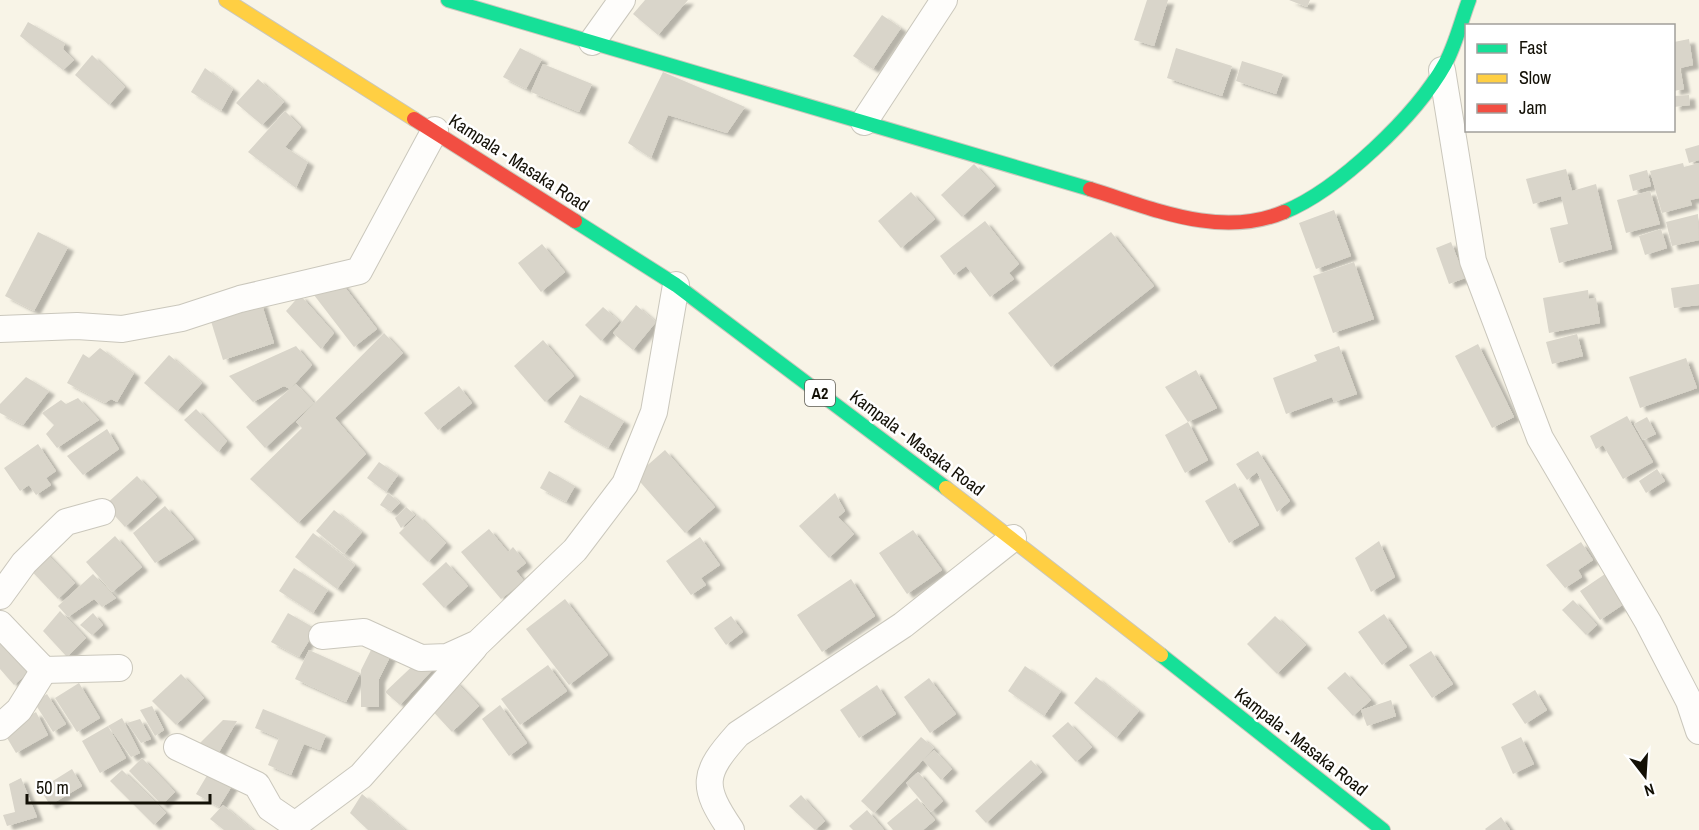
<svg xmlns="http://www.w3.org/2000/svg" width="1699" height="830" font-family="'Archivo Narrow',sans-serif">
<defs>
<filter id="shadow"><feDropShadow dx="6" dy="4" stdDeviation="1.5" flood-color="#0004"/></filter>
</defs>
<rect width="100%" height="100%" fill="#f8f4e7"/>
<g fill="#d9d5ca" filter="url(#shadow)">
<path d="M645,0H688L658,35L633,14Z"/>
<path d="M1147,0H1168L1154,46L1134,40Z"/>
<path d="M1289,0H1310L1307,7Z"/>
<path d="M882,15L901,28L873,69L853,56Z"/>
<path d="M28,22L65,43L63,49L74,60L63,70L20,36Z"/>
<path d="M1689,39L1693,65L1680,68L1684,89L1674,91V42Z"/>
<path d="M520,48L542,59L526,89L503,77Z"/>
<path d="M1176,48L1232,66L1222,96L1167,78Z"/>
<path d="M92,55L125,87L109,105L75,75Z"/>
<path d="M1242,61L1283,74L1276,94L1236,81Z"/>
<path d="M543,64L592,84L579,112L531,92Z"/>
<path d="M205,68L233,89L221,111L191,92Z"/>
<path d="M663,72L745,107L727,133L668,115L651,158L628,143Z"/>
<path d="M258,79L284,102L262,125L236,103Z"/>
<path d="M1689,95L1690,105L1674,107V96Z"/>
<path d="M285,111L301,127L285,147L308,162L296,188L248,152Z"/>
<path d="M1699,145V160L1689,163L1685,149Z"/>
<path d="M1683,163L1684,167L1699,163V198L1690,200L1692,205L1662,213L1650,171Z"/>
<path d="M974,164L995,186L962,217L941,195Z"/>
<path d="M1566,169L1572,191L1596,184L1612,249L1559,263L1550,228L1568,224L1561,196L1533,204L1526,179Z"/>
<path d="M1647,170L1651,186L1633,191L1629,175Z"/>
<path d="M1650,191L1660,224L1626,233L1617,200Z"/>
<path d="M911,192L935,219L901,248L878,221Z"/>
<path d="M1334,210L1351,256L1316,269L1299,223Z"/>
<path d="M1698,214L1699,240L1672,246L1666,222Z"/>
<path d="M985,221L1019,264L1009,273L1014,279L990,297L966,266L954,275L940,256Z"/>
<path d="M1661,229L1667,248L1645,255L1639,236Z"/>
<path d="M38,232L68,247L34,311L5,296Z"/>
<path d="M1111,232L1154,286L1051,367L1008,313Z"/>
<path d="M1451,242L1465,278L1449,284L1436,248Z"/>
<path d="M542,244L565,272L541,292L518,263Z"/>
<path d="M1354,262L1374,319L1333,333L1313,276Z"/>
<path d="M337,277L377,329L354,347L314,295Z"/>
<path d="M1699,284V305L1674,308L1671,288Z"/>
<path d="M1588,290L1589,299L1596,298L1600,323L1549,333L1543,298Z"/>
<path d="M300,295L334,333L321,349L286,311Z"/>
<path d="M261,302L274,343L223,360L210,318Z"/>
<path d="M636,305L656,322L633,350L613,333Z"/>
<path d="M603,307L619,321L601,341L585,325Z"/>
<path d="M384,333L403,353L335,418L366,454L298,523L250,479L302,428L296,422Z"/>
<path d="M1577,334L1583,356L1552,364L1546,342Z"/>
<path d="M543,340L574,376L545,402L514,366Z"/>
<path d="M1478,344L1514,417L1492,428L1455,356Z"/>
<path d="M296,346L312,365L290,389L296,384L314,403L265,448L246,427L290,389L284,386L253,402L229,376Z"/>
<path d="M1339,346L1357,394L1334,402L1332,397L1286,414L1273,378L1317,361L1314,355Z"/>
<path d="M100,348L134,373L117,402L111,399L105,403L67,383L83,354L89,358Z"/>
<path d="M169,355L202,383L177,411L144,383Z"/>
<path d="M1686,358L1697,388L1640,408L1629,377Z"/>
<path d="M1196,370L1217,408L1188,422L1165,387Z"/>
<path d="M26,377L49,391L23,425L0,413V404Z"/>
<path d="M459,386L472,403L438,430L424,413Z"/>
<path d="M580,395L624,421L608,448L564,422Z"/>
<path d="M78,398L99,420L57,448L46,434L54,425L42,413L61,400L66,404Z"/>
<path d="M196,409L227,441L218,452L184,420Z"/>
<path d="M1627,416L1653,462L1623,479L1603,445L1596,449L1590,436Z"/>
<path d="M1647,417L1656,434L1643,440L1634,424Z"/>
<path d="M1188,422L1208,460L1185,473L1165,435Z"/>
<path d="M107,429L119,449L83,475L67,456Z"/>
<path d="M38,444L56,471L46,478L51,485L36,495L29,485L20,491L4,468Z"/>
<path d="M665,450L715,507L685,533L635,476Z"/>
<path d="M1258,451L1290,501L1277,512L1257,472L1247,480L1236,464Z"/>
<path d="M379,462L398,475L386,492L367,478Z"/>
<path d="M1657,469L1665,481L1646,493L1639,481Z"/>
<path d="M549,471L575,486L566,502L540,488Z"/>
<path d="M137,476L157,497L125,527L105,505Z"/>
<path d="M1235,483L1259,525L1229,543L1205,501Z"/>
<path d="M388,493L400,503L391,512L380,505Z"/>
<path d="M835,493L845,511L838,517L854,534L829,558L799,526Z"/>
<path d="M165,506L194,539L155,563L133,533Z"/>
<path d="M406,507L415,515L401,528L395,518Z"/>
<path d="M334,510L362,532L344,554L316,531Z"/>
<path d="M417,515L446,543L428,562L399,533Z"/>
<path d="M489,529L508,552L513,547L526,563L516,571L524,581L501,599L461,552Z"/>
<path d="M913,530L942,570L907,594L879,553Z"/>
<path d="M313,533L355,565L337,589L295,557Z"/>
<path d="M115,536L142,567L112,592L86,562Z"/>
<path d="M700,537L720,565L701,578L706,585L691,595L666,561Z"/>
<path d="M1379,541L1395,577L1371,592L1355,558Z"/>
<path d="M1581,542L1593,560L1578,570L1582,577L1565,588L1546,565Z"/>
<path d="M40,547L75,583L58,599L24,563Z"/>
<path d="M446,562L468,586L444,608L422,584Z"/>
<path d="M294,568L328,590L313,613L279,591Z"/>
<path d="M93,574L116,598L102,607L94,599L68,617L58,606Z"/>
<path d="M1605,574L1624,604L1600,620L1580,591Z"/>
<path d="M851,579L875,616L822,652L797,615Z"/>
<path d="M565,599L608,655L569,685L526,629Z"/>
<path d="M1573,600L1597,625L1586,635L1562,610Z"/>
<path d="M60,611L86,638L67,657L43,631Z"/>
<path d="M93,613L103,625L92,635L80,625Z"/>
<path d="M288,613L316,629L299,657L271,642Z"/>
<path d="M1384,614L1407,647L1382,665L1358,632Z"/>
<path d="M731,616L743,632L726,645L714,628Z"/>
<path d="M1275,616L1306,645L1277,674L1247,644Z"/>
<path d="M378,636L395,647L379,679V707H361V670Z"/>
<path d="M0,641L29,672L14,685L0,669Z"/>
<path d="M309,650L360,673L346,702L295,679Z"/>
<path d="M1431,651L1453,684L1432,698L1409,665Z"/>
<path d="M421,658L435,667L400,705L385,692Z"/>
<path d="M548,665L567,691L520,725L501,699Z"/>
<path d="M1025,666L1061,691L1044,716L1008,691Z"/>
<path d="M1345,672L1371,700L1353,716L1327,688Z"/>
<path d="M181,674L204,698L176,725L152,701Z"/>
<path d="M1096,677L1139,711L1116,738L1074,703Z"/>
<path d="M929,678L956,714L930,733L904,697Z"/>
<path d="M454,680L479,706L452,732L428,706Z"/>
<path d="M79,683L100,718L77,732L55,698Z"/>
<path d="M877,685L896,714L859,738L840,710Z"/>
<path d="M1535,690L1547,710L1525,724L1512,704Z"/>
<path d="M47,694L66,724L53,732L34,702Z"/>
<path d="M1391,700L1396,716L1367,726L1361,710Z"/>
<path d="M500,705L527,743L509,756L482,719Z"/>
<path d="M152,706L164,730L155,736L140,710Z"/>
<path d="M263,709L326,735L320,750L304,744L291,775L268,765L279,738L255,728Z"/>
<path d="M36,712L48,735L16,753L3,731Z"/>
<path d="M122,718L140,753L131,757L108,726Z"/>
<path d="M140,719L151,739L141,743L127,723Z"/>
<path d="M223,720L237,721L218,754L198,745Z"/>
<path d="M1068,722L1092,747L1076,762L1052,736Z"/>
<path d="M108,726L126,758L100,773L82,741Z"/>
<path d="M921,737L934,748L874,813L861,801Z"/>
<path d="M1521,737L1534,764L1513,774L1501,747Z"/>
<path d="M934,750L952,769L941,780L923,760Z"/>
<path d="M142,758L175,792L162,805L129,771Z"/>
<path d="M1031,760L1042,772L986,823L975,811Z"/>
<path d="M212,767L235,781L219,807L196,794Z"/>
<path d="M72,769L82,786L50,805L40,789Z"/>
<path d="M122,770L166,813L154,825L110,781Z"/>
<path d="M918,772L943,801L931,812L906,783Z"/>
<path d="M21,778L37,817L7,826L3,815L15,812L9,784Z"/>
<path d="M362,794L405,830H368L350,813Z"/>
<path d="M801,795L825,821L815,830L789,806Z"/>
<path d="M917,798L935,820L923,830H893L887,823Z"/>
<path d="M223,805L253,830H224L210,819Z"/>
<path d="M867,810L884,830H853L849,826Z"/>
<path d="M1501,817L1510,830H1486L1485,829Z"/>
</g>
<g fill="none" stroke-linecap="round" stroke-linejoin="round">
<g stroke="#cac7bc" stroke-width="28">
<g id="street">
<path d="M592,42L622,0"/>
<path d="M1442,70L1473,261L1540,438L1648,622L1689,701L1699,731"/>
<path d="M864,122L944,0"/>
<path d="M0,329L77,326L122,329L182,318L240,299L359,271L435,130"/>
<path d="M0,596L24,563L66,522L102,512"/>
<path d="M0,624L44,670L119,668"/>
<path d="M322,636L364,632L421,658L447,657L478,643L575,550L625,484L654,412L676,285"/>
<path d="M0,727L19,710L44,670"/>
<path d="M177,747L257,785L270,808L295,825L361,776L474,648"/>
<path d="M731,830C701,786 702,774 738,734L903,625L1013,538"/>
</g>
</g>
<g stroke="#cac7bc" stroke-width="16">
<g id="fast">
<path d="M448,0L1090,189"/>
<path d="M1284,212C1338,190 1416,116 1445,64C1456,44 1461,21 1469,0"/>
<path d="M575,221L676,285L946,488"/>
<path d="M1161,655L1383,830"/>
</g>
</g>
<g stroke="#cac7bc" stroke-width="16">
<g id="slow">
<path d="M226,0L414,119"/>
<path d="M946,488L1161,655"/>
</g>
</g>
<g stroke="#cac7bc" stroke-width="16">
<g id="jam">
<path d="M414,119L575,221"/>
<path d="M1090,189C1152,208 1219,239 1284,212"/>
</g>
</g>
<use href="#street" stroke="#fefdfb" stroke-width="26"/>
<use href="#fast" stroke="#16e098" stroke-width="14"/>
<use href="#slow" stroke="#ffcf43" stroke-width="14"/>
<use href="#jam" stroke="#f24e42" stroke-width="14"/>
</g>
<g text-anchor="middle" stroke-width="5" stroke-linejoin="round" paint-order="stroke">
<rect fill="#fff" stroke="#5a5851" stroke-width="1.5" x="805" y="380" width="30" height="26" rx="4.5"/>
<g font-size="16" font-weight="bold" fill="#131006">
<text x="820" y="399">A2</text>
</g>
<g font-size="18" fill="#131006" stroke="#fff">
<text transform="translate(519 163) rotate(33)" y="6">Kampala - Masaka Road</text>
<text transform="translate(917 443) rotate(37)" y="6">Kampala - Masaka Road</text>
<text transform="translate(1301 742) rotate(38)" y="6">Kampala - Masaka Road</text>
</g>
</g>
<rect x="1465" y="24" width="210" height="108" fill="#ffffff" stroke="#a19f9b" stroke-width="1.5"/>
<rect x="1477" y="44" width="30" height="9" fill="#16e098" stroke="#a19f9b" stroke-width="1.5"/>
<text x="1519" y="54" font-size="18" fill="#131006">Fast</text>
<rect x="1477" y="74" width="30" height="9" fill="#ffcf43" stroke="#a19f9b" stroke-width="1.5"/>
<text x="1519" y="84" font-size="18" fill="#131006">Slow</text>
<rect x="1477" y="104" width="30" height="9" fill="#f24e42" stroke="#a19f9b" stroke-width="1.5"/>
<text x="1519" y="114" font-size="18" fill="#131006">Jam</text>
<g transform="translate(1645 776) rotate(163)" stroke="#ffffff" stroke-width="4.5" paint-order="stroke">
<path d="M0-4.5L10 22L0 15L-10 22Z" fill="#131006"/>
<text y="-9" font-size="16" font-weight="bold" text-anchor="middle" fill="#131006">N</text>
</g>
<path d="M27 794v9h183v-9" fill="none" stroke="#131006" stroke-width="3"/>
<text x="36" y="794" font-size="18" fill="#131006" stroke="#ffffff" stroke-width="4.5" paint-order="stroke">50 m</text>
</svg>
